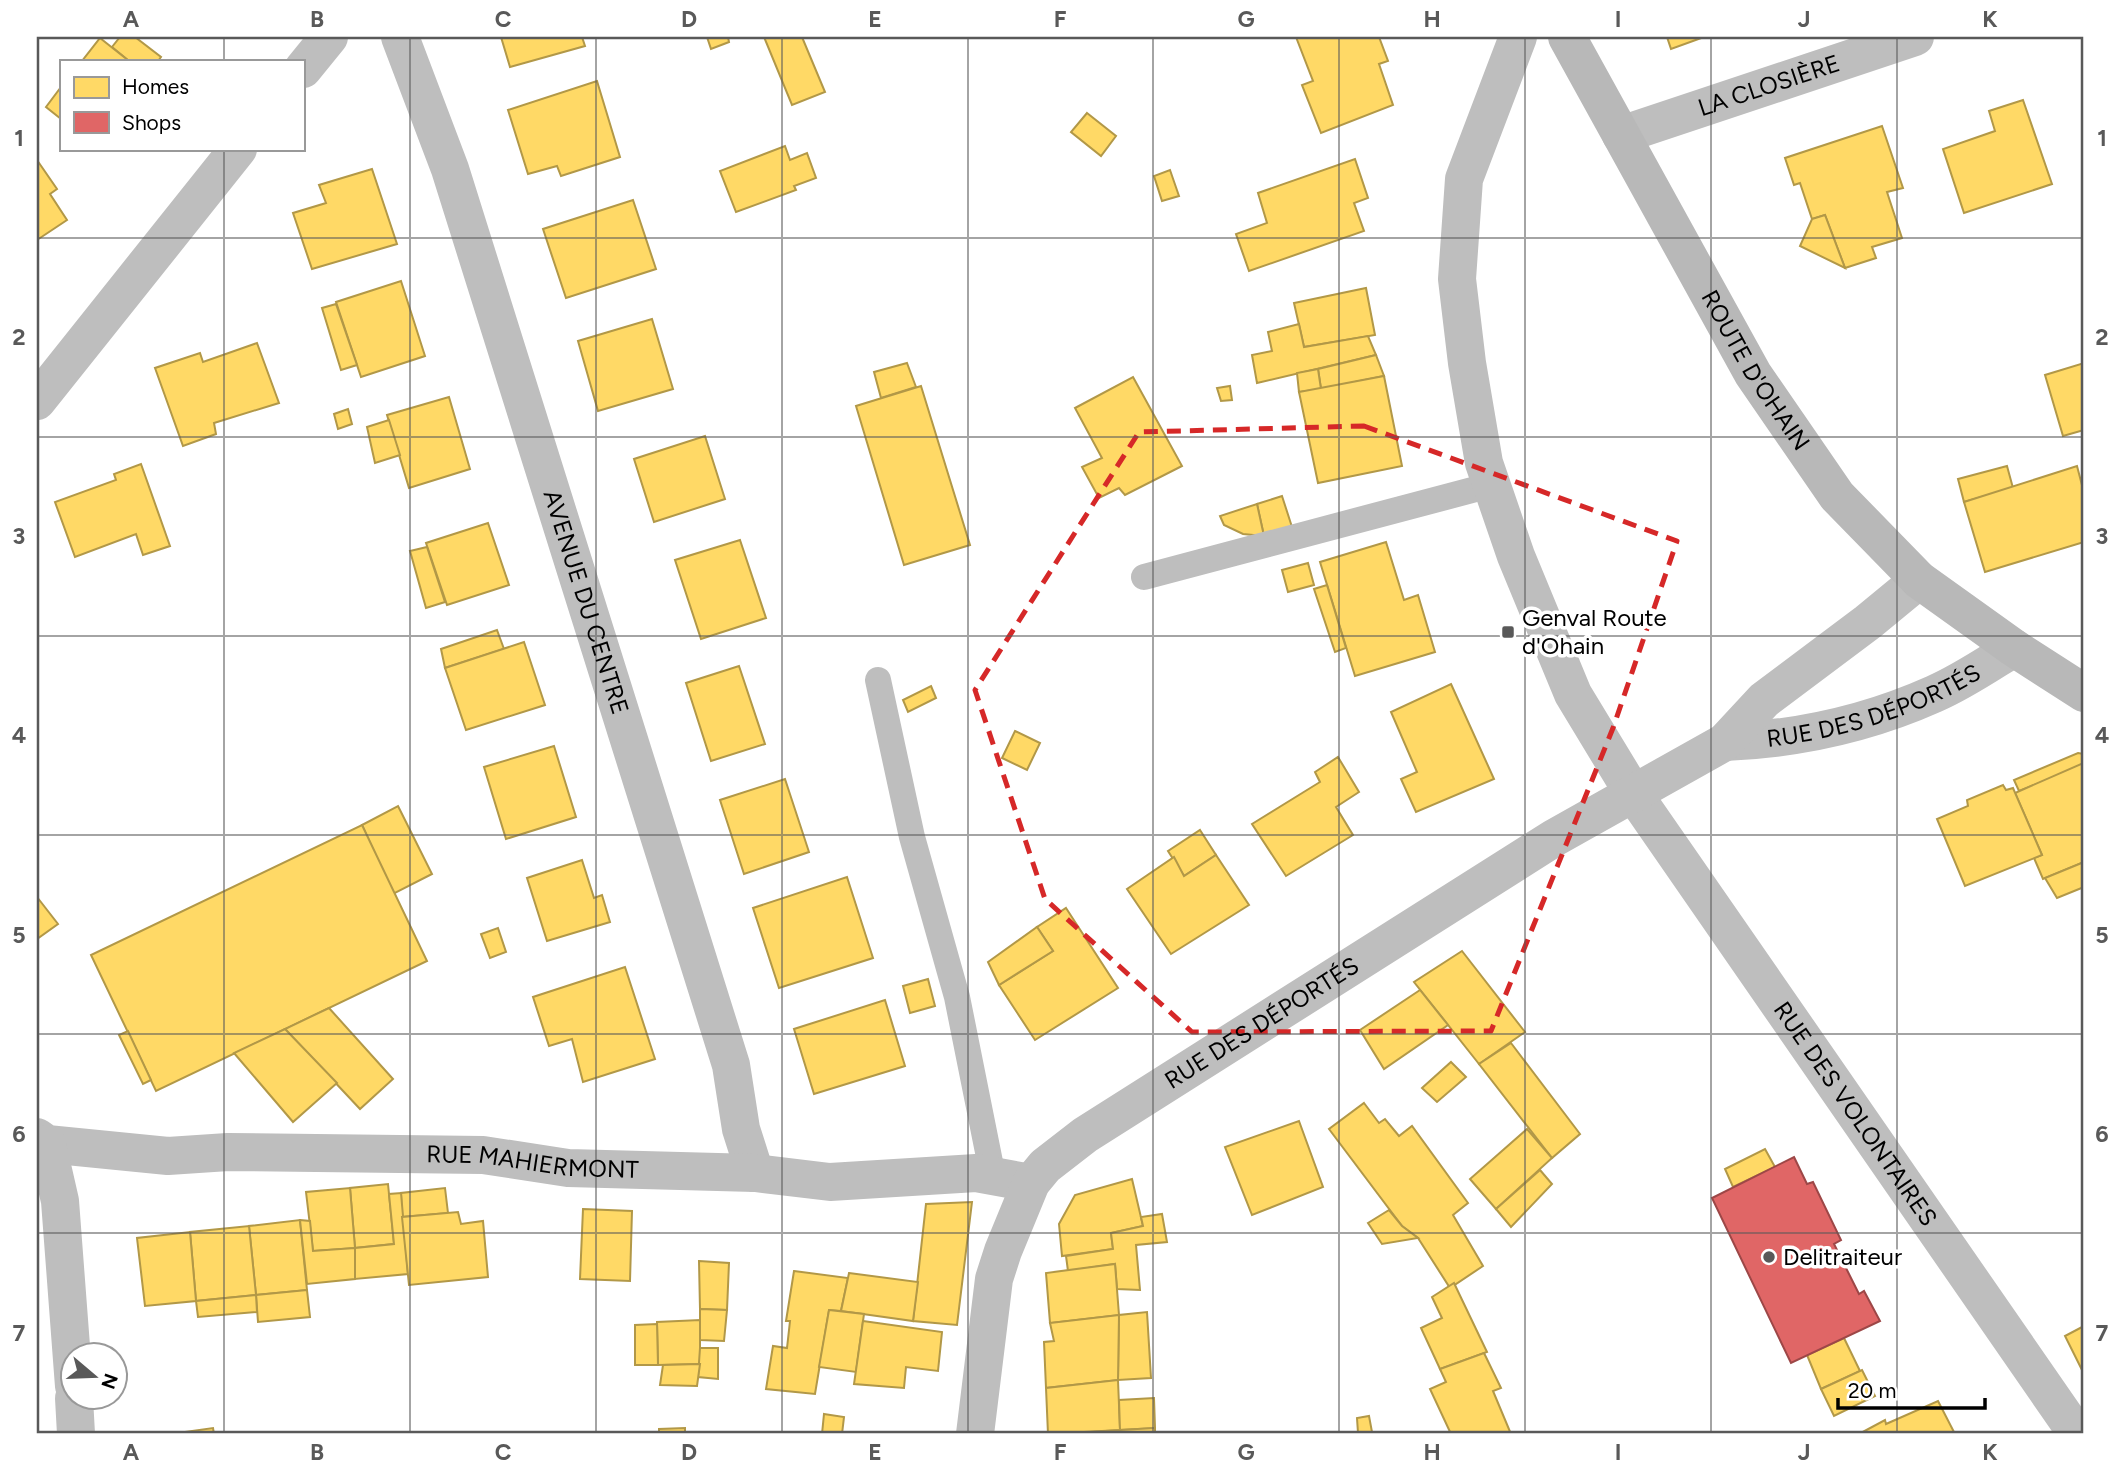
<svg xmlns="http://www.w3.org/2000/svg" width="2121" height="1471" font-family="Figtree,sans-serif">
<rect width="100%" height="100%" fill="#fff"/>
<g fill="#ffd966" stroke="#b29847" stroke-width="2">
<path d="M120,37H135L161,57L158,61H129L112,47Z"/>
<path d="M501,37H582L585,46L510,67Z"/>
<path d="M707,37H728L729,42L711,49Z"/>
<path d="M764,37H802L825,92L792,105Z"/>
<path d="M1296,37H1379L1388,61L1379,64L1393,105L1321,133L1302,85L1313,81Z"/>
<path d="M1667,37H1704L1671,49Z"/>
<path d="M100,38L129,61H82Z"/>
<path d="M597,81L620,157L561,176L557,166L528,174L508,110Z"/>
<path d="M61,87V119L46,107Z"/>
<path d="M2023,100L2052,184L1964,213L1943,149L1995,131L1989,111Z"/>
<path d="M1087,113L1116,136L1101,156L1071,132Z"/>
<path d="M1882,126L1903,188L1887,192L1902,238L1872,247L1876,258L1845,268L1825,215L1812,219L1800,183L1794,185L1785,158Z"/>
<path d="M785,146L790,160L807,153L816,178L794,186L796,190L736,212L720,171Z"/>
<path d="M1355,159L1368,198L1354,203L1364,231L1249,271L1236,234L1267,223L1258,193Z"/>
<path d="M37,160L57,189L50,194L67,220L37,240Z"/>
<path d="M372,169L397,244L312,269L293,213L326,203L319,185Z"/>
<path d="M1170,170L1179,196L1162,201L1154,176Z"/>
<path d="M633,200L656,269L566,298L543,229Z"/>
<path d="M1825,215L1845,268L1800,246L1812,219Z"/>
<path d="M401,281L425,356L361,377L336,302Z"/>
<path d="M1366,288L1375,335L1304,347L1294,303Z"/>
<path d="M336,304L357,365L341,370L322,308Z"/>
<path d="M652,319L673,389L598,411L578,341Z"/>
<path d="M1299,324L1304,347L1368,336L1376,355L1257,383L1252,355L1272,351L1268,332Z"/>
<path d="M257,343L279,403L214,423L216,434L183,446L155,368L200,353L203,362Z"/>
<path d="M1376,355L1384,376L1321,389L1318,369Z"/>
<path d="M907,363L916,387L881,398L874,372Z"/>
<path d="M2084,363V430L2063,436L2045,375Z"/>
<path d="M1318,369L1321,389L1299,392L1297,373Z"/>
<path d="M1384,376L1402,466L1318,483L1299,392Z"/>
<path d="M1133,377L1182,466L1125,495L1119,488L1099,498L1082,467L1102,458L1075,408Z"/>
<path d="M921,386L970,545L904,565L856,406Z"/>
<path d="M1230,386L1232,400L1221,401L1217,388Z"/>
<path d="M449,397L470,469L409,488L387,415Z"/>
<path d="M348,409L352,424L338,429L334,414Z"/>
<path d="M389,420L400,455L375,463L367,427Z"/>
<path d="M705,436L725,499L654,522L634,459Z"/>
<path d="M141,464L170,546L143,555L136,534L75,557L55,502L116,480L114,474Z"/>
<path d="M2007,466L2013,488L1964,502L1958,479Z"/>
<path d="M2077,466L2084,493V542L1985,572L1964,502Z"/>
<path d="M1282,496L1292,527L1264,536L1257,504Z"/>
<path d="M1257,504L1264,536L1243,534L1224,525L1220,516Z"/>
<path d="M488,523L509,585L447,605L426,543Z"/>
<path d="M740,540L766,618L701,639L675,560Z"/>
<path d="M1386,542L1404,600L1418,595L1435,652L1355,676L1320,562Z"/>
<path d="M427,547L445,602L426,608L410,551Z"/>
<path d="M1308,563L1314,585L1288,592L1282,570Z"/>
<path d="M1327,585L1346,648L1335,652L1314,589Z"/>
<path d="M497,630L504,649L445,668L441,649Z"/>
<path d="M524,642L545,705L466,730L445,668Z"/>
<path d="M739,666L765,744L711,761L686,683Z"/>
<path d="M1451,684L1494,779L1416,812L1401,779L1417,772L1391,712Z"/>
<path d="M931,686L936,698L908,712L903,700Z"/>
<path d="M1015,731L1040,743L1027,770L1002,758Z"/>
<path d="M554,746L576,817L506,839L484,767Z"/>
<path d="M2078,753L2084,754V765L2019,791L2014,780Z"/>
<path d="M1338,757L1359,792L1336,807L1353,835L1286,876L1252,824L1320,782L1315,772Z"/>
<path d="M2081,764L2084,765V862L2043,879L2034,858L2042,855L2015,793Z"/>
<path d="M785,779L809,852L744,874L720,800Z"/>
<path d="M2003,785L2006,790L2013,788L2042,855L1965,886L1937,819L1968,806L1967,800Z"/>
<path d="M398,806L432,874L393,894L362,825Z"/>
<path d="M362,825L427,961L156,1091L91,955Z"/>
<path d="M1200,830L1216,855L1184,876L1168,851Z"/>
<path d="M1216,855L1249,905L1171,954L1127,889L1174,857L1184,876Z"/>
<path d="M582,860L594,898L602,895L610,922L547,941L527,878Z"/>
<path d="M2084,862V887L2057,898L2045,878Z"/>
<path d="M847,877L873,958L779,988L753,908Z"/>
<path d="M37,897L58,924L37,939Z"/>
<path d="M1066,908L1118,988L1035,1040L999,985L1053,951L1037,927Z"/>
<path d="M1037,927L1053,951L999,985L988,962Z"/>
<path d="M498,928L506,952L490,958L481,934Z"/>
<path d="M1462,951L1525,1032L1479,1064L1414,982Z"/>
<path d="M625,967L655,1059L583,1082L572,1039L549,1046L533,997Z"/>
<path d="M928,979L935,1006L910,1013L903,986Z"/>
<path d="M1420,990L1448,1025L1384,1069L1360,1030Z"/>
<path d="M885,1000L905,1066L814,1094L794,1029Z"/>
<path d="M329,1008L393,1079L360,1109L285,1029Z"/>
<path d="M285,1029L337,1083L293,1122L234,1053Z"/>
<path d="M128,1031L151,1080L143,1084L119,1035Z"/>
<path d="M1511,1043L1580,1134L1552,1158L1479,1064Z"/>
<path d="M1451,1062L1466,1077L1437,1102L1422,1088Z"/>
<path d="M1364,1103L1379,1123L1385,1119L1399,1136L1412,1126L1468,1203L1453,1215L1483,1266L1450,1288L1418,1238L1402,1226L1329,1129Z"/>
<path d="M1299,1121L1323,1187L1252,1215L1225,1147Z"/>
<path d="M1527,1129L1552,1158L1496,1209L1470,1179Z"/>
<path d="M1765,1149L1775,1167L1733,1187L1725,1169Z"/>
<path d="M1540,1170L1552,1184L1511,1227L1496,1209Z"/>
<path d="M1132,1179L1143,1226L1111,1233L1113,1249L1062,1256L1059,1224L1075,1195Z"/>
<path d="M388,1184L394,1244L355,1248L350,1188Z"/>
<path d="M350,1188L355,1248L313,1251L306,1192Z"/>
<path d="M445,1188L448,1213L402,1217L401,1193Z"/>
<path d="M401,1193L408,1274L355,1279V1248L394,1244L389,1194Z"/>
<path d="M972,1202L957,1325L913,1321L926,1204Z"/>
<path d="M583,1209L632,1211L630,1281L580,1279Z"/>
<path d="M1389,1210L1402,1226L1418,1238L1382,1244L1368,1223Z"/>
<path d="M458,1212L461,1224L483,1221L488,1277L409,1285L402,1217Z"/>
<path d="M1162,1214L1167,1242L1136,1245L1140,1290L1117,1289L1115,1264L1068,1271L1066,1256L1113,1249L1111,1233L1143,1226L1141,1217Z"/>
<path d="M300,1220L307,1290L256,1295L249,1226Z"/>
<path d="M300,1220L310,1221L313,1251L355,1248V1279L307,1284Z"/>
<path d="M249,1226L256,1295L196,1301L190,1232Z"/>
<path d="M190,1232L196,1301L145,1306L137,1238Z"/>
<path d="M699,1261L729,1263L727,1310L700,1309Z"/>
<path d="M1115,1264L1119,1315L1050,1323L1046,1273Z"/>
<path d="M794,1271L848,1278L841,1311L829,1310L815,1394L766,1389L773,1346L787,1348L790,1321H786Z"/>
<path d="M849,1273L918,1282L913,1321L841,1311Z"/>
<path d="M1454,1283L1487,1352L1440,1369L1421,1328L1442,1318L1432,1297Z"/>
<path d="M307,1290L310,1317L258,1322L256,1295Z"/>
<path d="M256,1295L257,1312L198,1317L196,1301Z"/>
<path d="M700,1309L727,1310L724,1341L700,1340Z"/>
<path d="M829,1310L864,1314L856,1372L819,1367Z"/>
<path d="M1147,1312L1151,1378L1118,1380L1119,1315Z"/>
<path d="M1119,1315L1118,1380L1046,1388L1044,1342L1054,1341L1050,1323Z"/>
<path d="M700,1320V1364L658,1365L657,1322Z"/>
<path d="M863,1321L942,1332L938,1371L906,1367L904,1388L854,1384Z"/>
<path d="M657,1324L658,1365H635V1325Z"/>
<path d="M2084,1326V1374L2065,1336Z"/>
<path d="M1844,1338L1860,1371L1821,1389L1807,1355Z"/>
<path d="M700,1348H718V1379L698,1377Z"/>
<path d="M1484,1353L1501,1388L1493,1391L1511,1434H1451L1430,1389L1446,1382L1440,1369Z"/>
<path d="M700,1364L697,1386L660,1385L663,1365Z"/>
<path d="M1862,1370L1875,1396L1834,1416L1821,1389Z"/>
<path d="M1118,1380L1120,1430L1048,1434L1046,1388Z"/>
<path d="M1154,1398L1155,1428L1120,1430L1119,1400Z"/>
<path d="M1938,1401L1955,1434H1859L1885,1420L1886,1424Z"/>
<path d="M824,1414L844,1417L842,1434H822Z"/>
<path d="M1369,1416L1372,1432L1358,1433L1357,1418Z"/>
<path d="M213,1428L214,1434H184V1432Z"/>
<path d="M685,1428V1434H659V1429Z"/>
<path d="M1155,1428V1434H1061L1120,1430Z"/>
</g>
<path fill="#e06666" stroke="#9d4747" stroke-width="2" d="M1794,1157L1807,1184L1813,1182L1841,1240L1834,1244L1859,1294L1864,1291L1880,1321L1791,1363L1712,1198Z"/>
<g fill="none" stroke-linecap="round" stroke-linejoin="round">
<g stroke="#bebebe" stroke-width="26">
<path d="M1144,577L1491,485"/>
<path d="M878,680L912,837L957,997L993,1177"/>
</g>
<g stroke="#bebebe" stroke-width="38">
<path id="s1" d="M400,37L450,169L731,1065L741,1129L755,1173"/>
<path id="s2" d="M1518,37L1464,179L1457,279L1467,363L1484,463L1516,556L1573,694L1633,793L2077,1434"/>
<path d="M303,69L329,37"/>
<path id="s3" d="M1621,135L1915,37"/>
<path d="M37,401L238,149"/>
<path id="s4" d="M37,1137L47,1144L168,1156L228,1152L483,1155L568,1168L755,1173L830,1182L976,1173L1031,1183"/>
<path d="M47,1144L60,1201L74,1386"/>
<path d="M74,1398L76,1434"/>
</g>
<g stroke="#bebebe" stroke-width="38">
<path id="s5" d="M1725,742C1798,739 1867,724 1934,694C1962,682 1988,664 2014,648"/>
<path id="s6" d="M975,1434L994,1279L1003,1251L1031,1183L1045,1166L1085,1135L1554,838L1725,742L1764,700L1868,622L1919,580"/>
</g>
<path stroke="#b8b8b8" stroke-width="38" id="s7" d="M1567,37L1753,374L1837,496L1919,580L2014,648L2084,693"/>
</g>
<path fill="none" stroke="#d62828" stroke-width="5" stroke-dasharray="14 9" stroke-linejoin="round" d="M1364,426L1677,541L1613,728L1491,1031L1192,1032L1045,899L975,690L1139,432Z"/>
<path fill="none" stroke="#595959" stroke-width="2" stroke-opacity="0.55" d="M224,37V61M410,37V1434M596,37V1434M782,37V1434M968,37V1434M1153,37V1434M1339,37V1434M1525,37V1434M1711,37V1434M1897,37V1434M224,149V1434M37,238H2084M37,437H2084M37,636H2084M37,835H2084M37,1034H2084M37,1233H2084"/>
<g fill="#595959" stroke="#fff" stroke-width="2.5">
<rect x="1501" y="625" width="14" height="14" rx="3.5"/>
<circle cx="1769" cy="1257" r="7"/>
</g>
<g text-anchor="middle" stroke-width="7" stroke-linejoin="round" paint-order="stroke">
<g font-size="24" fill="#000" stroke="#fff">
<text dy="8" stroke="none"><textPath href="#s3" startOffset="156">LA CLOSIÈRE</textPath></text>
<text dy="8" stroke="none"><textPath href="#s7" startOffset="383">ROUTE D'OHAIN</textPath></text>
<text dy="8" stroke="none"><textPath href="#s1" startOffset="595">AVENUE DU CENTRE</textPath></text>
<text dy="8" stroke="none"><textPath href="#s5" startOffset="154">RUE DES DÉPORTÉS</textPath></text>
<text dy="8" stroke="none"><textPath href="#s6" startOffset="541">RUE DES DÉPORTÉS</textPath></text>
<text dy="8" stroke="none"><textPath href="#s2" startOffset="1192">RUE DES VOLONTAIRES</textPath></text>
<text dy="8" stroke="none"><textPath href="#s4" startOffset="499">RUE MAHIERMONT</textPath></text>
</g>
<g font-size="24" fill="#000" stroke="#fff" text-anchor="start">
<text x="1522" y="626">Genval Route<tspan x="1522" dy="28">d'Ohain</tspan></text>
<text x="1783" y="1265">Delitraiteur</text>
</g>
</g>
<rect width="2121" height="1471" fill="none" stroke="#ffffff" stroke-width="77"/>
<rect x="60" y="60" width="245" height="91" fill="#ffffff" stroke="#999999" stroke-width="2"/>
<rect x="74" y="77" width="35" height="21" fill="#ffd966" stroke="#999999" stroke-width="2"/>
<text x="122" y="94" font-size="21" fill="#000000">Homes</text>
<rect x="74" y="112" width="35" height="21" fill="#e06666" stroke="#999999" stroke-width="2"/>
<text x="122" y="130" font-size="21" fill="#000000">Shops</text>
<g transform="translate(94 1376) rotate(109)"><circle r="33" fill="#ffffff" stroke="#999999" stroke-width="2"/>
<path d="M0-5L12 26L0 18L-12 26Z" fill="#595959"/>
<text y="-10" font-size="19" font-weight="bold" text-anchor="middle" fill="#000000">N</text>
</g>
<path d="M1838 1398v10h147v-10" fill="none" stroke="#000000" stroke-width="3.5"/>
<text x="1848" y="1398" font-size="21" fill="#000000" stroke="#ffffff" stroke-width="5" paint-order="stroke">20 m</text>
<rect x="38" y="38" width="2044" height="1394" fill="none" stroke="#595959" stroke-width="2.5"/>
<g font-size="23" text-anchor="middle" font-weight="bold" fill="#595959">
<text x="131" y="27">A</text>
<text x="317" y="27">B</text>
<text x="503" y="27">C</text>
<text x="689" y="27">D</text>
<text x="875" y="27">E</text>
<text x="1060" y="27">F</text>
<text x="1246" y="27">G</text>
<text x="1432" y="27">H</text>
<text x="1618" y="27">I</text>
<text x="1804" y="27">J</text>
<text x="1990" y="27">K</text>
<text x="19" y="146">1</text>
<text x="2102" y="146">1</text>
<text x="19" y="345">2</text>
<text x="2102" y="345">2</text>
<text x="19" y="544">3</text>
<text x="2102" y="544">3</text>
<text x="19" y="743">4</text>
<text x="2102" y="743">4</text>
<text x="19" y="943">5</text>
<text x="2102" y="943">5</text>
<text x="19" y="1142">6</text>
<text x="2102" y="1142">6</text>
<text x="19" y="1341">7</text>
<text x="2102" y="1341">7</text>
<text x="131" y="1460">A</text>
<text x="317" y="1460">B</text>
<text x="503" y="1460">C</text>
<text x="689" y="1460">D</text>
<text x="875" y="1460">E</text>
<text x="1060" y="1460">F</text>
<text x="1246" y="1460">G</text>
<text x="1432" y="1460">H</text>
<text x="1618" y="1460">I</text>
<text x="1804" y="1460">J</text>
<text x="1990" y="1460">K</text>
</g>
</svg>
